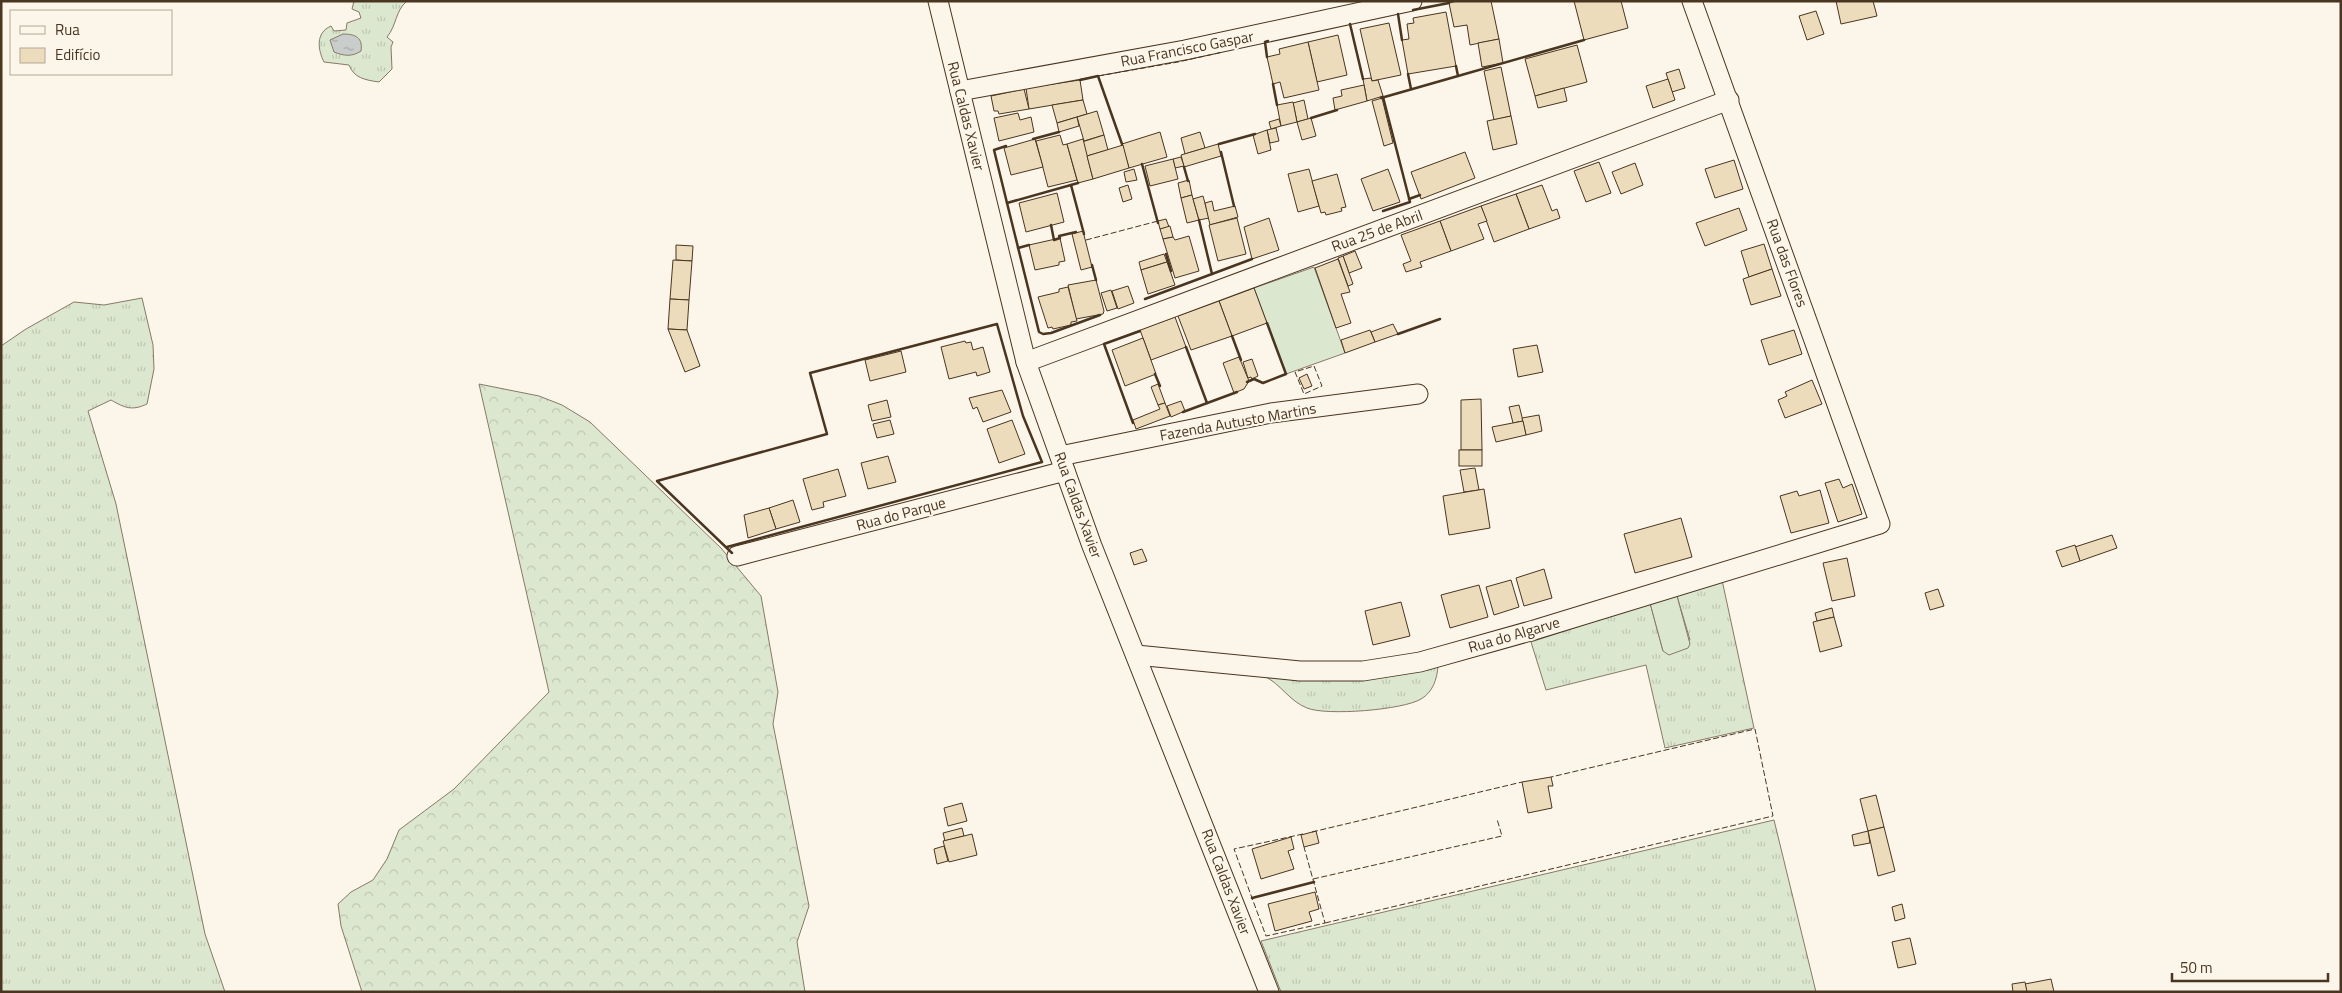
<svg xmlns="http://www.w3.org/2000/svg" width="2342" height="993" font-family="'Titillium Web',sans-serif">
<defs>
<pattern id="grass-tufts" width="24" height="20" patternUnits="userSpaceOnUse" patternTransform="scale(1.25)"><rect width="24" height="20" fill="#dce7d0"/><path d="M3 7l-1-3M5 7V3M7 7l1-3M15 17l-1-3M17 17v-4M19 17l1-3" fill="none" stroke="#bec7b2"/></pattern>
<pattern id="forest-crowns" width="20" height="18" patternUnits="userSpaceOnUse" patternTransform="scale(1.25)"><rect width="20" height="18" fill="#dce7d0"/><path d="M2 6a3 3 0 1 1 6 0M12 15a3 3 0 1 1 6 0" fill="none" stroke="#bec7b2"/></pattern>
<pattern id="water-ripples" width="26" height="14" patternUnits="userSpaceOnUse" patternTransform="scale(1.25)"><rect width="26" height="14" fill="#c9cecd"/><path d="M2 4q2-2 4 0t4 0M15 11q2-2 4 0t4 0" fill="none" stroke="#a5a8a6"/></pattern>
</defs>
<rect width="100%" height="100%" fill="#fbf6e9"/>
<g fill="url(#grass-tufts)" stroke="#887966">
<path d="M354,1H407C395,11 397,25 387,37L393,42L391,47L392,69L379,82C365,80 354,78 349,65L324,62C318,50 315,33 331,26L334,31L346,30L347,23L361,18L359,12L352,9Z"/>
<path d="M142,298L153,345L154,369L147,404C132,411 125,408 111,400L88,411L116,504L205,934L225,992H1V346L26,329L74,302L104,305Z"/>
<path d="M1722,580L1754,728L1665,748L1646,665L1546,690L1531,642L1650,603L1663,651L1690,640L1677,596Z"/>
<path d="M1438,666C1437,679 1433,692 1421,699C1403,710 1326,716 1307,708C1289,701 1281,684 1264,676Z"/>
<path d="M1774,820L1816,992H1281L1261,941Z"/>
</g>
<path fill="url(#forest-crowns)" stroke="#887966" d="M479,384L539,396L562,405L590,422L721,548L761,596L778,692L773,724L809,906L797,942L805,992H362L341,926L338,904L351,892L373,880L387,859L399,830L454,789L549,692Z"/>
<g fill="#dce7d0" stroke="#887966">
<path d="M1314,267L1345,353L1286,374L1254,288Z"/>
<path d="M1677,596L1690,644L1688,648L1669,655L1663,651L1650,603Z"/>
</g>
<path fill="url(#water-ripples)" stroke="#887966" d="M343,34C356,34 363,38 361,51C352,57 344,56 334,52L330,40Z"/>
<g fill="#ecdcbc" stroke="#4a3520">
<path d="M1457,1H1491L1499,39L1470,45L1467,25L1454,27L1449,3Z"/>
<path d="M1574,1H1621L1628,28L1584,40Z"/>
<path d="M1836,1H1873L1877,16L1841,24Z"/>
<path d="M1816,11L1824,34L1807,40L1799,16Z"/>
<path d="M1446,12L1456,66L1408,74L1402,40L1409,39L1407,24L1414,23L1413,18Z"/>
<path d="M1389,23L1401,75L1372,81L1360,29Z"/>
<path d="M1338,35L1347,75L1317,82L1308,42Z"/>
<path d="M1499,39L1503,63L1482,67L1478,43Z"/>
<path d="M1308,42L1319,90L1284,98L1280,82L1273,84L1267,57L1280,54L1279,49Z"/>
<path d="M1577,45L1587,82L1535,96L1525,59Z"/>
<path d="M1501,67L1511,116L1494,120L1484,71Z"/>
<path d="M1679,69L1685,88L1672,92L1666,73Z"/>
<path d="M1371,78L1372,81L1378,80L1383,96L1367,101L1363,79Z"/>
<path d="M1668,79L1675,100L1653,108L1646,86Z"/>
<path d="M1080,80L1083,100L1029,109L1026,88Z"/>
<path d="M1364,85L1367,101L1335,110L1333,98L1342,96L1341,90Z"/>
<path d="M1564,88L1567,101L1538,108L1535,96Z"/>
<path d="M1024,89L1029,109L999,114L998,111H994L991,96Z"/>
<path d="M1382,98L1393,143L1384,146L1372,101Z"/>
<path d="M1083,100L1087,114L1057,123L1052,105Z"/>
<path d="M1304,100L1308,119L1297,122L1293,103Z"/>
<path d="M1293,102L1297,122L1281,126L1277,105Z"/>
<path d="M1097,111L1104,135L1084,141L1077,117Z"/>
<path d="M1018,113L1020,120L1031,117L1034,132L999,141L994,118Z"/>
<path d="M1511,116L1517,144L1493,150L1487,121Z"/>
<path d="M1077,117L1079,126L1059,132L1057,123Z"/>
<path d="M1311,118L1316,136L1302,140L1297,122Z"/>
<path d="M1279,119L1281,126L1271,129L1269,122Z"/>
<path d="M1276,128L1279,141L1270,143L1267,130Z"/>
<path d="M1267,130L1271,150L1258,154L1253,135Z"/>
<path d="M1160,132L1167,157L1129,168L1122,144Z"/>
<path d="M1200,132L1205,148L1185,154L1181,138Z"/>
<path d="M1060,135L1063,145L1067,144L1077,180L1048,187L1036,141Z"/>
<path d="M1104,135L1108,150L1087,156L1082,142Z"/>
<path d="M1035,139L1043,167L1011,175L1004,148Z"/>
<path d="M1083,139L1093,179L1078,183L1067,144Z"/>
<path d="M1218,144L1221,156L1184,167L1181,155Z"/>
<path d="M1123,145L1129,168L1093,179L1087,156Z"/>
<path d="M1465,152L1475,178L1421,199L1411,172Z"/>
<path d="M1181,157L1184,166L1175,168L1173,159Z"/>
<path d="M1173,159L1178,179L1150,186L1145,166Z"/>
<path d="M1734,160L1743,189L1715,198L1705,169Z"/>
<path d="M1599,162L1611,193L1586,202L1574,171Z"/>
<path d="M1635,163L1643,185L1621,194L1612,172Z"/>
<path d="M1134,169L1137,180L1126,182L1124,172Z"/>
<path d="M1309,169L1319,206L1298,212L1288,174Z"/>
<path d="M1388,169L1400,202L1373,211L1361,179Z"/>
<path d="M1337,174L1346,207L1341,208L1342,211L1326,215L1325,212L1321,213L1312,181Z"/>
<path d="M1189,180L1192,195L1181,198L1178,183Z"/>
<path d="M1128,185L1132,199L1123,202L1119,188Z"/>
<path d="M1542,185L1552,211L1557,209L1560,218L1529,229L1516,194Z"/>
<path d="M1057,193L1064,222L1026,232L1019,203Z"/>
<path d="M1516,194L1529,229L1494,242L1481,206Z"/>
<path d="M1192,195L1199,220L1187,223L1181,198Z"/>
<path d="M1203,196L1209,218L1199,220L1193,199Z"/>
<path d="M1212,201L1214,211L1235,206L1238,217L1210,225L1205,203Z"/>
<path d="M1481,206L1487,221L1478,224L1484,239L1451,251L1440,221Z"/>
<path d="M1739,208L1747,230L1705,246L1696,223Z"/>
<path d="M1237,218L1246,254L1218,261L1209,225Z"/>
<path d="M1269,218L1279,250L1252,259L1244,227Z"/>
<path d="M1166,219L1169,227L1160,229L1158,221Z"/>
<path d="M1440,221L1451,251L1420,262L1422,267L1406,272L1403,264L1411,261L1401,235Z"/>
<path d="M1170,226L1173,237L1163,239L1160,229Z"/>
<path d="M1083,231L1092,267L1081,270L1072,234Z"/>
<path d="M1189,236L1199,271L1175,278L1163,239L1173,237L1175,240Z"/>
<path d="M1060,238L1065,261L1059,262V265L1035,270L1029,245Z"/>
<path d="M1764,244L1772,269L1749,277L1741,251Z"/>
<path d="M676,245L693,246L692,261L676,260Z"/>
<path d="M1355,251L1362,268L1349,273L1343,256Z"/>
<path d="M1164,254L1167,262L1141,270L1139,262Z"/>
<path d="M1343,256L1353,284L1348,286L1338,258Z"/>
<path d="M1338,259L1350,292L1341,294L1351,323L1336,328L1315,268Z"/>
<path d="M673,260L692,261L689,300L670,299Z"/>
<path d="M1167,262L1175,285L1148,294L1141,270Z"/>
<path d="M1772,269L1781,296L1751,305L1743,279Z"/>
<path d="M1096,280L1104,311L1103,314L1076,319L1068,285Z"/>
<path d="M1128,286L1134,303L1118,309L1112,291Z"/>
<path d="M1068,287L1077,321L1071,322V325L1053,329L1052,327L1048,328L1038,297L1059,292V289Z"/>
<path d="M1254,288L1267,323L1232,336L1219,301Z"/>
<path d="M1111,290L1117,308L1107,311L1101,293Z"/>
<path d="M670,299L689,300L687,330L668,329Z"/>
<path d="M1219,301L1232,336L1191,350L1178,316Z"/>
<path d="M1175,317L1186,347L1151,360L1140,330Z"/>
<path d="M1393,324L1398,334L1375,342L1371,332Z"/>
<path d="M668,329L687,330L700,366L685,372Z"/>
<path d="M1370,330L1375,342L1345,353L1341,340Z"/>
<path d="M1794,330L1802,354L1769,365L1761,340Z"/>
<path d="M1143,338L1156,374L1125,386L1112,350Z"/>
<path d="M965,341L966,343L971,342L973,350L983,347L990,372L977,376L976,372L949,379L941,347Z"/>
<path d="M1537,345L1543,372L1518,377L1513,349Z"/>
<path d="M901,351L906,372L870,381L865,360Z"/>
<path d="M1239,357L1249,381L1244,389L1234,393L1223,363Z"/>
<path d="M1252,359L1258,376L1252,379L1251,377L1248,378L1243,362Z"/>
<path d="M1307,374L1312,386L1304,389L1299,378Z"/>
<path d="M1812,380L1822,404L1785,418L1778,400L1787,396L1785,392Z"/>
<path d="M1158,384L1165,403L1158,405L1151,387Z"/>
<path d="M1002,390L1011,412L983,422L977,407L973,409L969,398Z"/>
<path d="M1481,399L1482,450H1461V400Z"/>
<path d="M887,400L891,417L872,421L868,405Z"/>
<path d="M1181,401L1185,411L1171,417L1167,406Z"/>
<path d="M1165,403L1170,416L1136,429L1133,420L1160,409L1158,405Z"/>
<path d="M1519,405L1523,421L1513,423L1509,407Z"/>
<path d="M1539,415L1542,431L1526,435L1522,418Z"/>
<path d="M890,420L894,434L877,438L873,424Z"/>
<path d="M1012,420L1025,454L999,463L987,429Z"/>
<path d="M1523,421L1526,435L1496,442L1492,427Z"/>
<rect x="1459" y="450" width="23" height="16"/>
<path d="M888,456L896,482L868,489L861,463Z"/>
<path d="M1475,468L1479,490L1464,492L1460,470Z"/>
<path d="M838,469L846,496L823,502L824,507L812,510L803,479Z"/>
<path d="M1839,479L1843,488L1852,484L1862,514L1838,522L1825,483Z"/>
<path d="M1484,489L1490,528L1449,535L1443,496Z"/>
<path d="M1820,490L1829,523L1791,533L1780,496L1797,491L1799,496Z"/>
<path d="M793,500L800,522L776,529L769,508Z"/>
<path d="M769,508L776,529L748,538L744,515Z"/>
<path d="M1681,518L1692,557L1635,573L1624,534Z"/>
<path d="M2112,535L2117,548L2080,561L2075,547Z"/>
<path d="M2075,545L2080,561L2062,567L2056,551Z"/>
<path d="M1142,549L1147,561L1134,565L1130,553Z"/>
<path d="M1847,558L1855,596L1832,601L1823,563Z"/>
<path d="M1544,569L1552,598L1524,606L1516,578Z"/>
<path d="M1511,580L1519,607L1494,615L1486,587Z"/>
<path d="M1479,585L1488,617L1450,628L1441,595Z"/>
<path d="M1938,589L1944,606L1930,610L1925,593Z"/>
<path d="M1401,602L1410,636L1373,645L1365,611Z"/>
<path d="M1832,608L1834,617L1817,621L1815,613Z"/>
<path d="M1834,617L1842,646L1820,652L1813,622Z"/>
<path d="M1551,777L1553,786H1548L1552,808L1528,813L1522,782Z"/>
<path d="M1876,795L1884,827L1868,831L1860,799Z"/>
<path d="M962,803L967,821L948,826L944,808Z"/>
<path d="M1884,827L1895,871L1878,876L1868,831Z"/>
<path d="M962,828L964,836L945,841L943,833Z"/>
<path d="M1316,831L1319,843L1304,847L1301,835Z"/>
<path d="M1868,831L1870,843L1854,846L1852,835Z"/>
<path d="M972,834L977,855L949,862L943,841Z"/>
<path d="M1291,837L1294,849L1288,851L1294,869L1261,879L1252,849Z"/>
<path d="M944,846L948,861L937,864L934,849Z"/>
<path d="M1315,892L1319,909L1309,912L1312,921L1275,931L1268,904Z"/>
<path d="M1902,904L1905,918L1895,921L1892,907Z"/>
<path d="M1910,938L1916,964L1898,968L1892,942Z"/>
<path d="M2051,979L2054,992H2027L2025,984Z"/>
<path d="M2025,982L2027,992H2013L2012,984Z"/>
</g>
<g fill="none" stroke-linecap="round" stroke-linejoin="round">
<g stroke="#4a3520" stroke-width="21">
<g id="minor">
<path d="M938,1L1026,362L1092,546L1269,992"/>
<path d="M960,91L1185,50L1412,1"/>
<path d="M1026,362L1729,100"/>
<path d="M1060,456L1271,413L1418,394"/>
<path d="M737,556L1065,471"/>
<path d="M1136,655L1300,671H1363L1420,662L1534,630L1880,524L1692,1"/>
</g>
</g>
<use href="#minor" stroke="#fbf6e9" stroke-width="19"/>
<g stroke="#4a3520" stroke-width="1" stroke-dasharray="6 2.5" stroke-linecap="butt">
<path d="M1098,76L1178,62L1223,52"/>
<path d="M1086,240L1158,221"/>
<path d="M1314,366L1322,386L1304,394L1295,372Z"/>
<path d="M1312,832L1522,782"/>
<path d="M1303,834L1234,849L1266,936L1325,923L1304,847"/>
<path d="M1313,879L1502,836L1497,819"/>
<path d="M1325,923L1773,816L1755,729L1551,777"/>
</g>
<g stroke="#4a3520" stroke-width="2.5">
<path d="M1413,10L1449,3"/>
<path d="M1398,14L1402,40"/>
<path d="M1350,24L1363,79"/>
<path d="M1267,57L1265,42L1268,41"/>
<path d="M1408,74L1411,89"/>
<path d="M1458,76L1584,40"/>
<path d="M1080,80L1098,76L1122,144"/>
<path d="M1273,84L1277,105"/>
<path d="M1383,97L1410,202L1383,211"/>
<path d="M1381,98L1458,76L1456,66"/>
<path d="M1311,118L1337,110"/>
<path d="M1033,139L1059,132"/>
<path d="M1219,144L1255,134"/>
<path d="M1006,146L994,150L1007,203L1078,183"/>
<path d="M1221,152L1234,206"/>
<path d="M1142,164L1158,223"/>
<path d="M1184,167L1188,181"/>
<path d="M1071,185L1084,234"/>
<path d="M1409,199L1420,195"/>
<path d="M1007,203L1039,332L1043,334L1051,333L1100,315"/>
<path d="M1051,225L1054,240L1060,238L1059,236L1076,232"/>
<path d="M1018,248L1029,245"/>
<path d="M1166,254L1171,271"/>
<path d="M1092,265L1096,280"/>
<path d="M1212,274L1252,259"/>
<path d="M1145,299L1212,274L1199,220"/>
<path d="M1398,334L1440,319"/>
<path d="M1232,336L1241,360"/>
<path d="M1186,347L1207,403"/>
<path d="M1155,374L1160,386"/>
<path d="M1247,382L1254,379L1263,383L1286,374L1267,323"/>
<path d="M1183,412L1237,392"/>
<path d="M1133,423L1104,344L1140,331"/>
<path d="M727,547L1042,462L1023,416L997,324L810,373L827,434L657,481L732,553"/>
<path d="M1252,898L1314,882"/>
</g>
</g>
<g text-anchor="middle" stroke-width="4" stroke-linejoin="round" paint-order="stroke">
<g font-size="15" fill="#4a3520" stroke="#fbf6e9">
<text transform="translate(1187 49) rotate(-11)" y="5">Rua Francisco Gaspar</text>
<text transform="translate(966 116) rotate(76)" y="5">Rua Caldas Xavier</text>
<text transform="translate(1377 231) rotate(-20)" y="5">Rua 25 de Abril</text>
<text transform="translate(1787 263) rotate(70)" y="5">Rua das Flores</text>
<text transform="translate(1238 422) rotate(-10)" y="5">Fazenda Autusto Martins</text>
<text transform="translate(1078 505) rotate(70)" y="5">Rua Caldas Xavier</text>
<text transform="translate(901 514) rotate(-15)" y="5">Rua do Parque</text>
<text transform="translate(1514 635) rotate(-16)" y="5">Rua do Algarve</text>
<text transform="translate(1226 882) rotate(69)" y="5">Rua Caldas Xavier</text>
</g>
</g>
<rect width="2342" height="993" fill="none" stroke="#4a3520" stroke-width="5"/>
<rect x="10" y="10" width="162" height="65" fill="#fbf6e9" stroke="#b4a999"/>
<rect x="20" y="26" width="25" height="8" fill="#fbf6e9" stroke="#b4a999"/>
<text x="55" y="35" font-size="15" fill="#4a3520">Rua</text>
<rect x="20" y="48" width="25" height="15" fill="#ecdcbc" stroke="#b4a999"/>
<text x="55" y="60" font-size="15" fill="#4a3520">Edifício</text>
<path d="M2172 973v8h156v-8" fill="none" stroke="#4a3520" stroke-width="2.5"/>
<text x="2180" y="973" font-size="15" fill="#4a3520" stroke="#fbf6e9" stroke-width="4" paint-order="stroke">50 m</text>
</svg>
